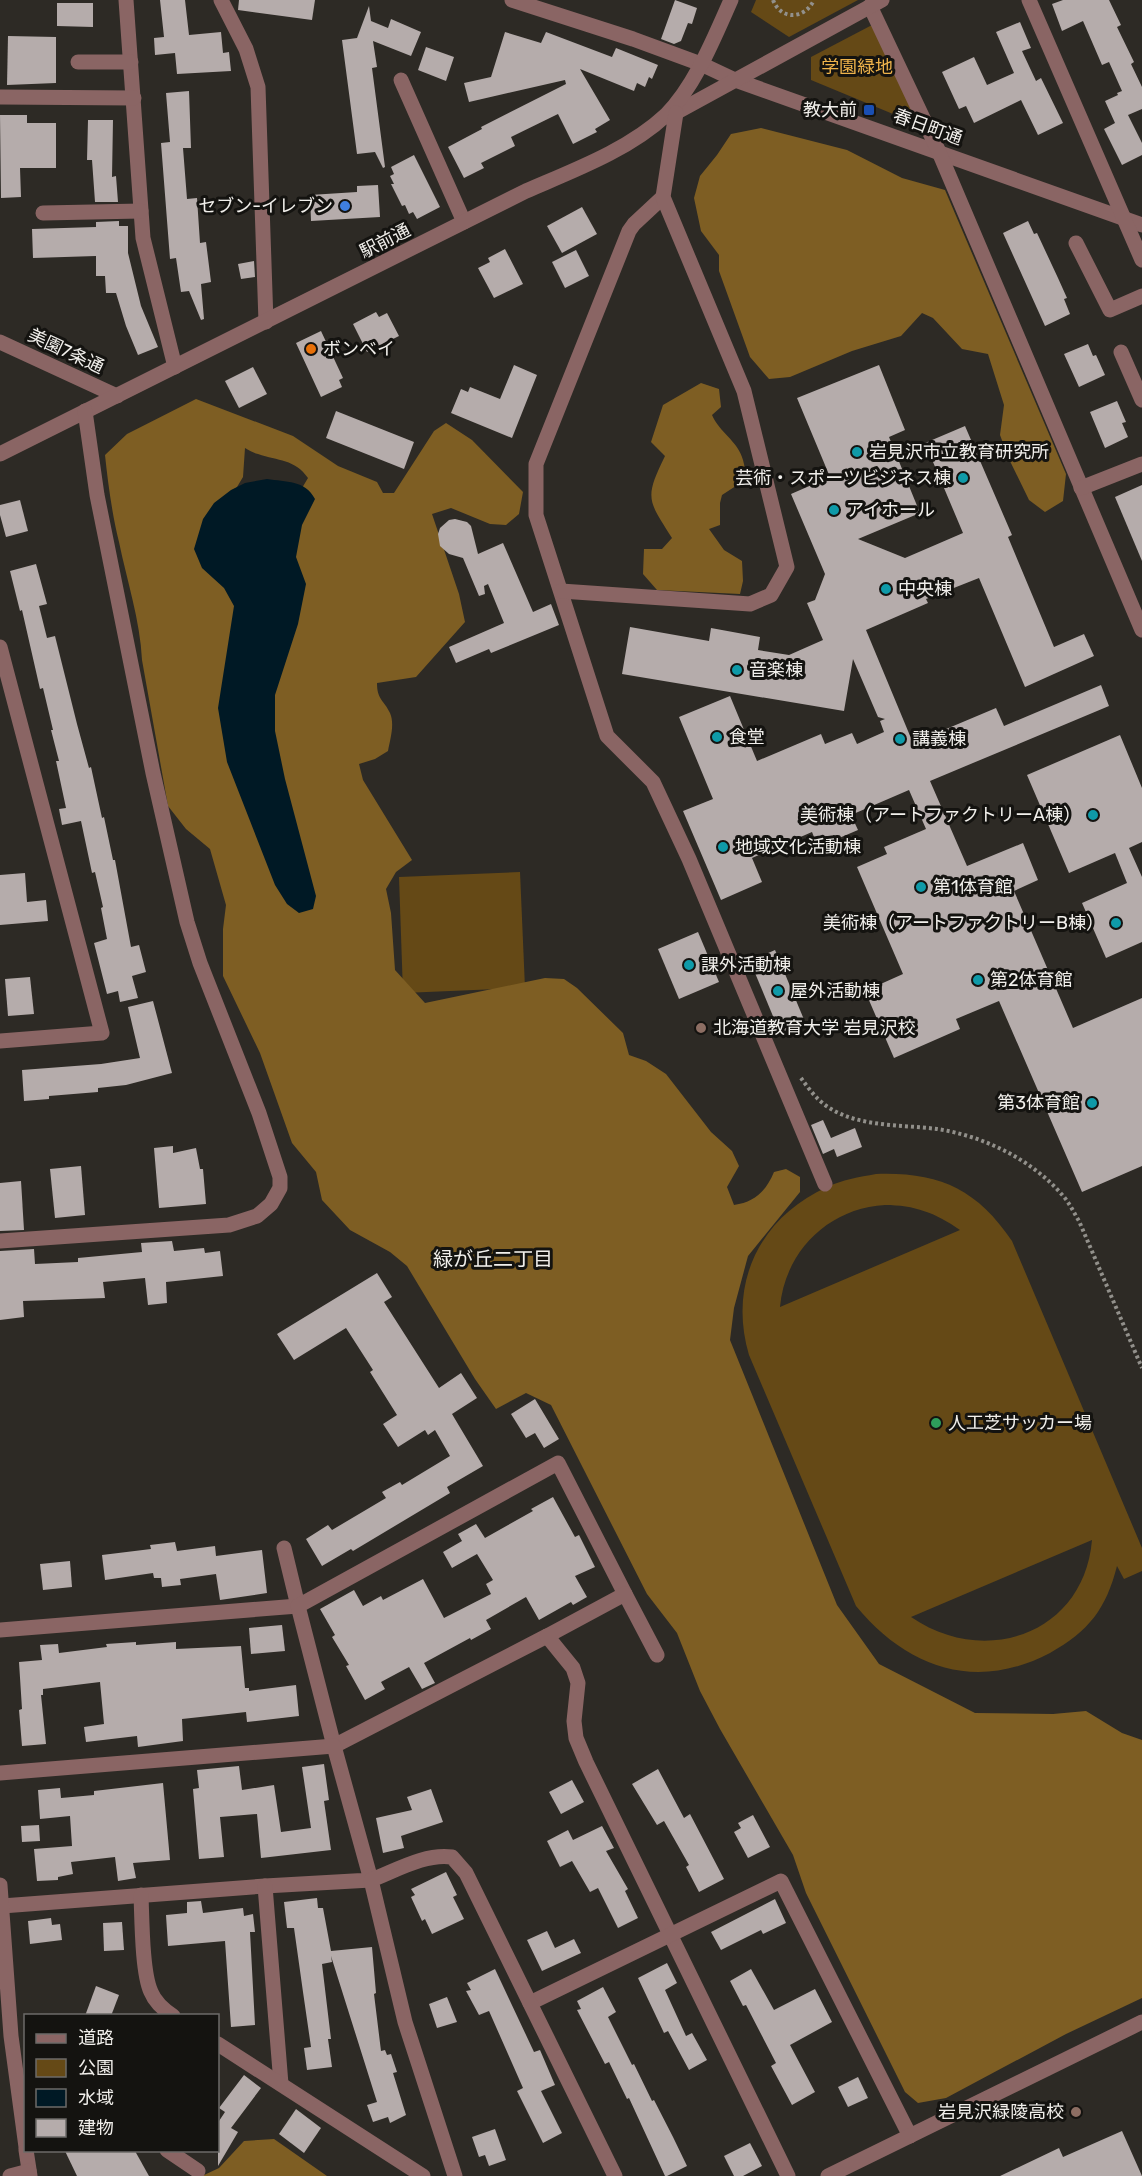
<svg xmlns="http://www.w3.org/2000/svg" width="1142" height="2176" font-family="Rubik,'Noto Sans JP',sans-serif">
<rect width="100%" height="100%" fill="#2d2a25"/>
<g fill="#654916" fill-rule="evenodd">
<path d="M756,0H858L789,37L751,12Z"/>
<path d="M872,25L922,126L811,80V57Z"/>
<path d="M520,872L525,988L403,993L399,877Z"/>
<path d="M876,1174C938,1172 976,1188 1012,1241L1142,1548V1571L1124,1579L1117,1566C1106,1609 1089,1631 1050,1653C976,1692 907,1668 856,1606L749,1355C728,1284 759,1218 827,1187C842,1180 859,1177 876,1174ZM885,1205C914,1205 936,1213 960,1230L780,1307C785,1251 829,1208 885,1205ZM1092,1540C1084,1634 985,1668 911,1617Z"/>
</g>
<g fill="#7e5e23" fill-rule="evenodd">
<path d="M761,128L847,150L902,178L945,190L1066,474L1063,501L1045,512L1029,500L1009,459L1000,435L1004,405L988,354L962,349L933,318L922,313L901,336L852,351L790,377L769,379L750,357L719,271V255L701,231L694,198L700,176L717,155L731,134Z"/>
<path d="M701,383L719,389L721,407L712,415C719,432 738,441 743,460C745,466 745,473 745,480L722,495L720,503V525L709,529L724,550L742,561L743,581L740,594L657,590L643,574L644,549H662L672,538C648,500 644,499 665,456L651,442L663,405Z"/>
<path d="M196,399L293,436L338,466L377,482L383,493H394L434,431L446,423L472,440L523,492L519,514L506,525L490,524L451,508L432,514L459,594L465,622L416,677L377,683C377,700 384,700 390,713C395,724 390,740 388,751L375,759L359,764L363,780L412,860L396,872L386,889L391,913L395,970L425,1003L545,978L564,979L577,988L623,1033L629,1055L646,1061L666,1074L711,1132L732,1151L739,1166L727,1187L734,1205C755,1202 766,1191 774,1172L786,1169L800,1177V1192L748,1256L734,1308L730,1340L837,1605L879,1664L975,1713L1053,1714L1086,1711L1122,1733L1142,1740V1998L1066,2034L946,2098L918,2103L905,2092L806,1893L793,1855L720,1729L700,1691L677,1633L647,1594L551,1405L526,1393L496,1409L475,1379L407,1266L390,1252L350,1230L322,1200L316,1172L292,1143L260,1053L223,976V929L226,905L210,849L186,829L168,806L142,660C140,620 127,581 119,542C112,514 108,483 105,455L127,434ZM245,448C249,450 253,453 258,454C278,461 295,459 308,478L299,493L266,729L229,586L219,517L243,477Z"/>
<path d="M274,2139L327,2176H202L219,2168L244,2141Z"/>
</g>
<path fill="#001925" d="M267,479C286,482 305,480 315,499L302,525L296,557L306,584L298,624L275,695V731L285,779L316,896L313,909L299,913L287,904L275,885L227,762L218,708L234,606L224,588L202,568L194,549L203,519L214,503L231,490L245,483Z"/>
<g fill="#b5acab">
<path d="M160,0H185L189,35L221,32L223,53L229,52L231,71L177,74L175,53L155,55L154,38L164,37Z"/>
<path d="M239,0H315L312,20L238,10Z"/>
<path d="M675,0L697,8L692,24L688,23L681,41L674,44L661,39Z"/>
<path d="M1063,0H1109L1121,25L1117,27L1134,62L1131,64L1142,87V109L1128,115L1142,143V155L1122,165L1104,129L1115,123L1105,101L1118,95L1117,93L1122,91L1109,62L1102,65L1083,21L1062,31L1052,4Z"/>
<path d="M57,3H93V27L57,26Z"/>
<path d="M369,6L371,21L388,28L391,19L421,32L411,56L373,41L377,67L372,68L385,167L383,168L375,152L357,154L342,40L357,38Z"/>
<path d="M1020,22L1031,48L1022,51L1036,81L1041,78L1063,123L1038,135L1021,100L974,123L966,106L959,109L942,72L974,57L987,85L1014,73L996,32Z"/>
<path d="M505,32L541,43L546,32L612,57L616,48L658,65L652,79L649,77L645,87L637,83L634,91L580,69L610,120L595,129L597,132L573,144L558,114L511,137L515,146L481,163L484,168L464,178L448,147L482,129L481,127L566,84L565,80L469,102L464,83L491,77Z"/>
<path d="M8,36L56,37V83L7,85Z"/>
<path d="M426,47L454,57L446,81L418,70Z"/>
<path d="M189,91L191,148H183L187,199L197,198L200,243L206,242L211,282L201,284L204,319L201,320L189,291L181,292L176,258L170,259L161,143L170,142L166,93Z"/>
<path d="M0,115H27V123H56V168H20L21,197L1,198Z"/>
<path d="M88,120H113L112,177L116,176L118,202H95L92,160H87Z"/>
<path d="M414,155L440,207L417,219L413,212L409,214L405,205L402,206L391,184H394L390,176L394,174L391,167Z"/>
<path d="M378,185L380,217L311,221L310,195L357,192V186Z"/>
<path d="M582,207L597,234L562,253L547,226Z"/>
<path d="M119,221V226H128V253L141,306L158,347L138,355L126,326L116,293H106L105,276H96V256L33,258L32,229L96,227V222Z"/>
<path d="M1028,221L1034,234L1037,233L1058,278L1067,298L1064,299L1070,314L1045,326L1003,233Z"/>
<path d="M505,249L523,284L494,298L478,268L490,262L488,258Z"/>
<path d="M576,250L589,276L565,288L552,262Z"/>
<path d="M254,261L255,277L241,279L238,264Z"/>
<path d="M376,312L379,317L387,313L399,336L367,352L353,324Z"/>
<path d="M321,331L343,378L339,380L342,387L321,397L296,343Z"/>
<path d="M1088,344L1093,356L1096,355L1105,375L1079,387L1064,354Z"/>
<path d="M514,365L537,375L512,438L451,413L461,389L468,392L470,387L500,399Z"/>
<path d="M879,365L905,430L889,437L920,513L858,539L905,558L963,533L925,443L965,426L1012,535L1008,537L1054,647L1084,634L1094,656L1025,687L979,578L926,599L928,603L866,630L913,743L996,708L1004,726L1101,685L1109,706L930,781L967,866L1023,843L1038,880L1014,891L1073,1028L1142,998V1166L1082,1192L999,1001L956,1019L960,1029L894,1058L865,991L903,974L857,867L887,854L884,847L926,829L909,790L851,815L858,830L818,847L812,832L752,858L762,882L721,900L683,811L713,799L679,717L730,696L757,761L821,734L825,744L852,733L857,744L884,732L880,721L885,719L878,717L853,659L844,711L622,674L630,627L709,641L711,628L760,637L758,650L789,655L823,640L807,603L815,600L825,574L791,494L830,477L797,398Z"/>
<path d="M253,367L267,394L239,408L225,381Z"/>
<path d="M1117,401L1126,422L1122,423L1128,437L1105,448L1090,412Z"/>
<path d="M336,411L414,442L404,469L326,438Z"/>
<path d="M1142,485V561L1115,497Z"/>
<path d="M20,500L28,531L6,537L0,515V505Z"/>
<path d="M455,519L467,522L471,526L478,554L503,543L533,612L551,604L559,625L491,653L489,649L456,663L449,647L504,623L488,584L484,586L485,594L479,596L463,558L449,554L440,546L438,534L440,528L449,520Z"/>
<path d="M36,564L47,604L39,606L47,638L55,636L77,724L89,768L91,767L102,818L104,817L113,860H115L131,947L139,945L146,972L132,976L138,998L120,1002L118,991L107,994L94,943L107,939L101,908L103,907L95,872L92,873L81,821L62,825L59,809L66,808L56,761H59L51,730H53L43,688L40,689L22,610L20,611L10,571Z"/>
<path d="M1120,735L1142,788V842L1129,848L1142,877V942L1106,958L1082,903L1127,883L1115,853L1069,873L1027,775Z"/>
<path d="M25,873L27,902L46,900L48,921L0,925V875Z"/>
<path d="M698,932L719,982L679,999L658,949Z"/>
<path d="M775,950L805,1022L780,1033L750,961Z"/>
<path d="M30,977L34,1014L8,1016L5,979Z"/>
<path d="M153,1001L172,1073L126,1085L98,1088V1092L49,1096V1099L24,1101L22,1070L101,1064L140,1058L128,1007Z"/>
<path d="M823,1120L831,1138L855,1128L862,1147L837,1157L834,1149L823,1154L811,1125Z"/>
<path d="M173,1146V1153L196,1148L200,1169H203L206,1204L159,1208L154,1148Z"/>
<path d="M81,1166L85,1215L55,1218L50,1169Z"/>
<path d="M21,1181L24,1230L0,1231V1183Z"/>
<path d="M172,1241L174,1251L204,1248L205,1253L220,1251L223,1276L166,1282L167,1303L148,1305L145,1278L103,1282L105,1298L23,1301L24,1317L0,1320V1251L34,1249L35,1264L78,1262V1258L142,1252L141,1243Z"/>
<path d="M377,1273L392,1297L384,1302L439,1388L461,1373L477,1398L452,1414L483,1466L447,1487L450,1493L353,1551L351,1549L322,1566L306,1539L328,1525L332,1530L386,1498L382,1492L400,1482L402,1485L450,1456L435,1430L428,1435L425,1430L398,1447L383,1424L397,1415L370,1372L373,1370L346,1328L294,1360L277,1334Z"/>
<path d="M535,1399L559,1439L544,1448L535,1433L526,1438L511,1414Z"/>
<path d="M553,1497L575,1537L579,1535L595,1567L575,1576L587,1597L573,1605L571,1602L539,1620L526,1597L486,1620L491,1629L471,1640L470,1638L424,1663L435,1683L422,1689L409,1667L381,1682L385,1689L365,1700L346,1666L349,1665L332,1637L335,1635L320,1609L354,1590L363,1606L381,1596L383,1600L423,1579L444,1618L491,1594L486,1584L493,1580L477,1554L452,1568L443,1552L462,1541L458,1534L476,1524L485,1538L533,1511L531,1509Z"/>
<path d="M175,1542L177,1551L215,1546L216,1556L262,1550L267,1593L220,1600L216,1574L180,1579L181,1585L162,1587L161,1578H154L153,1573L105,1580L102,1555L151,1549L150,1545Z"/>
<path d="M70,1561L72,1587L43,1590L40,1564Z"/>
<path d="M282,1625L285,1651L251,1654L249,1628Z"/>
<path d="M136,1642V1645L176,1642V1649L241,1646L245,1688H249V1691L296,1685L299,1716L247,1722L246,1712L182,1719L183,1741L138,1747L137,1736L86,1742L84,1727L104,1724L100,1682L43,1689V1695H41L46,1744L22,1746L19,1710L22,1709L19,1662L42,1660L40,1645L58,1644L59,1653L107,1647L106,1644Z"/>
<path d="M324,1764L329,1800L324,1801L331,1850L261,1858L257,1814L220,1817L224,1857L199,1859L193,1789L199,1788L197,1770L239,1766L242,1790L274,1785L281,1832L311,1828L302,1767Z"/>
<path d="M658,1769L684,1818L690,1814L724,1879L699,1892L686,1867L689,1865L664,1821L657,1825L632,1784Z"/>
<path d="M572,1780L584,1802L561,1814L549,1792Z"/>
<path d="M163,1783L170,1860L133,1863L136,1878L118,1881L115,1857L71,1862L73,1874L58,1877V1880L37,1881L34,1849L72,1846L70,1816L40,1819L38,1790L60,1788L61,1798L94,1795V1791Z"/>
<path d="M431,1789L443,1822L401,1836L404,1848L383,1853L376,1818L412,1810L407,1797Z"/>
<path d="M753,1815L770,1847L748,1858L734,1832L741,1828L738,1823Z"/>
<path d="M39,1825L40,1841L22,1842L21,1826Z"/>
<path d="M602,1826L614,1848L606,1851L628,1889L625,1891L638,1918L618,1928L598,1888L590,1892L572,1861L560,1867L547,1841L568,1830L573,1840Z"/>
<path d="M446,1872L457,1895L453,1897L464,1919L432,1934L425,1919L422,1921L411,1897L415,1895L411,1889Z"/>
<path d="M317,1898L318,1908H323L331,1951L372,1947L376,1993L374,1994L381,2051L385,2050L387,2055L391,2054L397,2072L393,2073L406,2115L390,2123L388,2117L373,2122L367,2105L377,2102L331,1956L332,1962L322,1964L331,2039H328L332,2067L307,2070L304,2048L311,2047L303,1992L294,1928H287L284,1902Z"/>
<path d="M775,1899L786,1923L763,1934L761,1930L721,1950L711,1932Z"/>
<path d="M201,1901L203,1913L243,1908L244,1916L253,1914L255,1932H250L255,2025L231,2027L225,1941L168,1946L166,1915L187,1913V1902Z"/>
<path d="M51,1918L52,1925L60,1924L62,1940L30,1944L28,1921Z"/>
<path d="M122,1922L124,1950L104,1951L103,1923Z"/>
<path d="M547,1931L555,1948L574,1939L581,1953L542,1971L527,1940Z"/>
<path d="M667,1963L677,1983L665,1990L686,2036L692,2033L707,2060L689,2070L668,2031L664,2033L638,1978Z"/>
<path d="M495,1969L534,2052L540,2050L555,2085L541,2091L562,2133L543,2143L517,2091L523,2088L489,2011L479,2015L466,1991L471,1990L467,1983Z"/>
<path d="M751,1969L774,2010L815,1989L832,2022L790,2045L815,2092L792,2105L771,2066L776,2063L746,2005L743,2006L730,1981Z"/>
<path d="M96,1986L119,1995L111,2016H85Z"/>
<path d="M603,1987L616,2012L608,2017L632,2065L634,2064L652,2101L654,2100L673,2137L687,2166L667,2176H665L629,2098L627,2099L609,2062L605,2064L577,2010L581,2009L577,2001Z"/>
<path d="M447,1997L457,2022L437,2028L429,2004Z"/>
<path d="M244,2075L261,2088L231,2128L238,2132L218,2166V2120L219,2121L225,2112L219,2108Z"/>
<path d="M858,2077L868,2098L848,2107L838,2087Z"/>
<path d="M296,2109L321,2128L304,2153L279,2134Z"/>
<path d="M495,2129L506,2160L489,2166L485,2155L479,2157L472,2137Z"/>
<path d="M1122,2131L1142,2176H1000L1059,2148L1063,2157Z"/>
<path d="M750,2143L762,2166L743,2176H734L724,2156Z"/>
<path d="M65,2151H135L149,2176H77Z"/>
</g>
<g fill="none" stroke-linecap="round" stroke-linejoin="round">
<g stroke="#92908b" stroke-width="4" stroke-dasharray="3 3" stroke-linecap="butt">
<path d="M773,0C781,21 805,19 814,0"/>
<path d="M801,1078C806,1085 812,1093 818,1099C848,1128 898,1124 937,1129C984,1136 1033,1160 1064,1197C1070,1204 1074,1213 1079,1221L1142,1368"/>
</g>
<g stroke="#8a6564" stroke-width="15">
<path d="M126,0L143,238L175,367"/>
<path d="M221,0L246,49L258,87L266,322"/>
<path d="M512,0L633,39L701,64L735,80L1142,225"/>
<path d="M1029,0L1142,260"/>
<path d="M870,6L939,152L1142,630"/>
<path d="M78,62H131"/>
<path d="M401,80L464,222"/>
<path d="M0,97L134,98"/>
<path d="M668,117L882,0"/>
<path d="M663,197L634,224L629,231L536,464V515L607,736L653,782L689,859L825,1184"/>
<path d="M43,213L141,211"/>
<path d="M1076,243L1110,310L1142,296"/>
<path d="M0,342L117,396"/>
<path d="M1121,352L1142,400"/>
<path d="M0,454L526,191C572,171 629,150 666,115C695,86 714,38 731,0"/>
<path d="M1081,488L1142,464"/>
<path d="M561,591L750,604L771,595L787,567L744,391L663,197L676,113"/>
<path d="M0,647L102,1033L0,1041"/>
<path d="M0,1241L229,1225L257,1216L271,1204L280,1188V1177L259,1113L200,963L187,922L153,773L97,495L85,411"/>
<path d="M0,1630L298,1606L284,1548"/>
<path d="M547,1636L334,1746L298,1606L558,1463L625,1594"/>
<path d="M657,1655L625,1594L547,1636L573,1668L578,1683L574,1721L576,1738L586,1762L788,2176"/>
<path d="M0,1773L334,1746L371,1880L265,1886L2,1906"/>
<path d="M0,1885L11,2036L26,2147"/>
<path d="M265,1886L281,2084"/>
<path d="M141,1895C142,1919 142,1973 151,1992C155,2002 164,2010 173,2016"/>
<path d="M530,2003L781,1881L910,2136"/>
<path d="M218,2044L423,2176"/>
<path d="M26,2150L30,2176"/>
<path d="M167,2150L198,2171"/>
<path d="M10,2176L29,2171"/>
<path d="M455,2176L405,2022L371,1880C395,1871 425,1853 452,1857L466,1873L615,2176"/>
<path d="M828,2176L1142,2022"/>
</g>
</g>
<rect fill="#1a4fb4" stroke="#141310" stroke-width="2" x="863" y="104" width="12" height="12" rx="3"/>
<circle fill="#3f7fe0" stroke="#141310" stroke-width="2" cx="345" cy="206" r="6"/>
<circle fill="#e8710a" stroke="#141310" stroke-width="2" cx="311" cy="349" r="6"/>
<g fill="#0f9aa8" stroke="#141310" stroke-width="2">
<circle cx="857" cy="452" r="6"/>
<circle cx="963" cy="478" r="6"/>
<circle cx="834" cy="510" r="6"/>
<circle cx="886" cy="589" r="6"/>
<circle cx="737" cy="670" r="6"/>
<circle cx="717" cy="737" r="6"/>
<circle cx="900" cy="739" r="6"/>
<circle cx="1093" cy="815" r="6"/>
<circle cx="723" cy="847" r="6"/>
<circle cx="921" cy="887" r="6"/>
<circle cx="1116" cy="923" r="6"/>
<circle cx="689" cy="965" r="6"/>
<circle cx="978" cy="980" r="6"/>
<circle cx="778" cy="991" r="6"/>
<circle cx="1092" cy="1103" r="6"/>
</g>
<g fill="#8d6e63" stroke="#141310" stroke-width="2">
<circle cx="701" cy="1028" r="6"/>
<circle cx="1076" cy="2112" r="6"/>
</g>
<circle fill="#2e9e5b" stroke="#141310" stroke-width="2" cx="936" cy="1423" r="6"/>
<g text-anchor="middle" stroke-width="6" stroke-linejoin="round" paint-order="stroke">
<g font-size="18" fill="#eeb34b" stroke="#141310">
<text x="857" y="73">学園緑地</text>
</g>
<g font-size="18" fill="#f1efeb" stroke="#141310" text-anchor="start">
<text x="857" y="116" text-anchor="end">教大前</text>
<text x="333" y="212" text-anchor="end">セブン-イレブン</text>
<text x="323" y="355">ボンベイ</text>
<text x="869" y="458">岩見沢市立教育研究所</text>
<text x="951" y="484" text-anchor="end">芸術・スポーツビジネス棟</text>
<text x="846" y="516">アイホール</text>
<text x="898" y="595">中央棟</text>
<text x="749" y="676">音楽棟</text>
<text x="729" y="743">食堂</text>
<text x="912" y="745">講義棟</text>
<text x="1081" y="821" text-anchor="end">美術棟（アートファクトリーA棟）</text>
<text x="735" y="853">地域文化活動棟</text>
<text x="933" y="893">第1体育館</text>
<text x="1104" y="929" text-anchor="end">美術棟（アートファクトリーB棟）</text>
<text x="701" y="971">課外活動棟</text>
<text x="990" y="986">第2体育館</text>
<text x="790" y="997">屋外活動棟</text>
<text x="713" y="1034">北海道教育大学 岩見沢校</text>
<text x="1080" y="1109" text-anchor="end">第3体育館</text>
<text x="948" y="1429">人工芝サッカー場</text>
<text x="1064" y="2118" text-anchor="end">岩見沢緑陵高校</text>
</g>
<g font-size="18" fill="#f1efeb" stroke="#141310">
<text transform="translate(928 127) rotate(20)" y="6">春日町通</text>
<text transform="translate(385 241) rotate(-27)" y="6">駅前通</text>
<text transform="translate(66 351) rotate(25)" y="6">美園7条通</text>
</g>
<g font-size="20" fill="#f1efeb" stroke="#141310">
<text x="493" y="1266">緑が丘二丁目</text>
</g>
</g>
<rect x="24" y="2014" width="195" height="138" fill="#141310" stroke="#6c6b68" stroke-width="1.5"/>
<rect x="36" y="2034" width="30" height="9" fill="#8a6564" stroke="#6c6b68" stroke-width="1.5"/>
<text x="78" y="2044" font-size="18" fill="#f1efeb">道路</text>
<rect x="36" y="2059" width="30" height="18" fill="#654916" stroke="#6c6b68" stroke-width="1.5"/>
<text x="78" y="2074" font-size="18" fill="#f1efeb">公園</text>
<rect x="36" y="2089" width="30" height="18" fill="#001925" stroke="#6c6b68" stroke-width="1.5"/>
<text x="78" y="2104" font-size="18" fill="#f1efeb">水域</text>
<rect x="36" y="2119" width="30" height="18" fill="#b5acab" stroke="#6c6b68" stroke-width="1.5"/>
<text x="78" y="2134" font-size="18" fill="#f1efeb">建物</text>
</svg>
